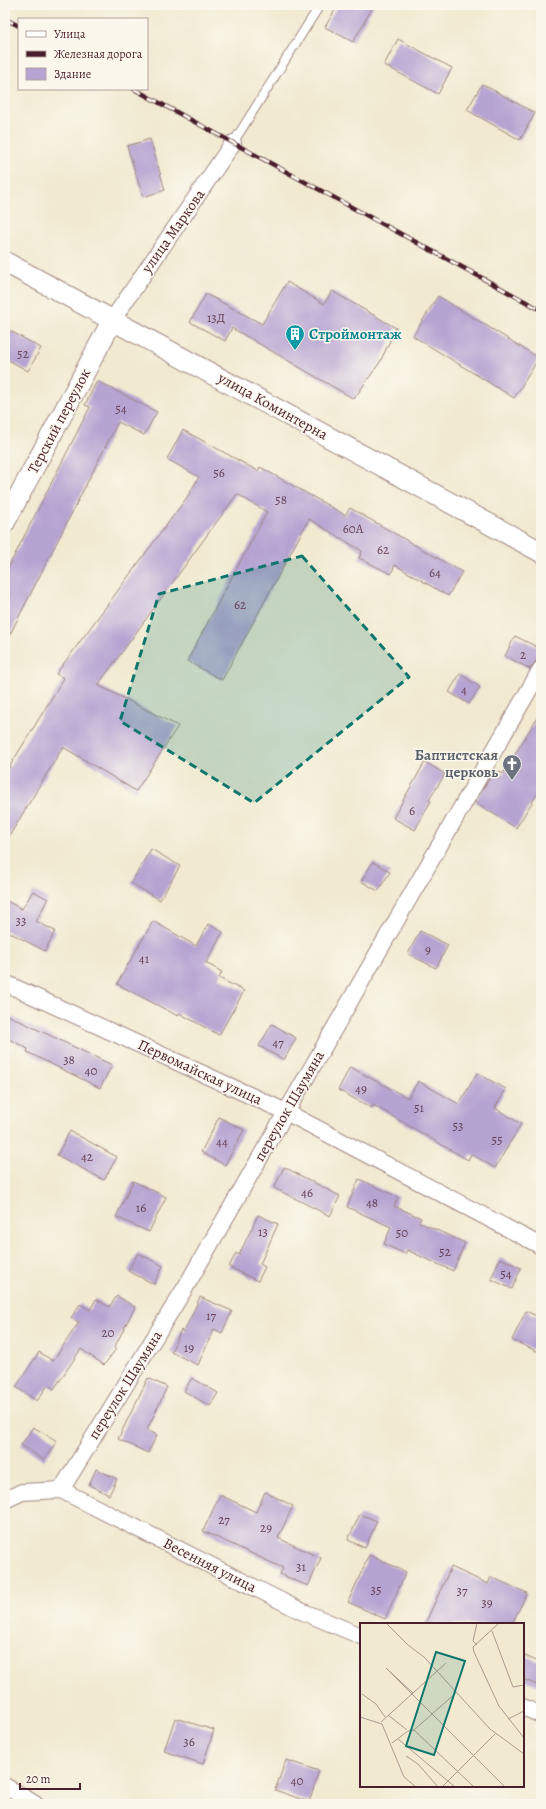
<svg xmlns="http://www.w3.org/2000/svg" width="546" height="1809" font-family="Alegreya,serif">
<rect width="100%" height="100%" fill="#fbf7ec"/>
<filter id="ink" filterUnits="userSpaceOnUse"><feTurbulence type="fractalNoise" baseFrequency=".025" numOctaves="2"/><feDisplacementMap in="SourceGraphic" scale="8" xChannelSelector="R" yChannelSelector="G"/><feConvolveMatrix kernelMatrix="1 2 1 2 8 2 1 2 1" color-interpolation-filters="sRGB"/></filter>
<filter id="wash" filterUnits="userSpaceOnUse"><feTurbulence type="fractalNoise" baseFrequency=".012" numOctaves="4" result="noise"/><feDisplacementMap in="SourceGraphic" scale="16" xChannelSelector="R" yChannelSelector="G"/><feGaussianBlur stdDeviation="0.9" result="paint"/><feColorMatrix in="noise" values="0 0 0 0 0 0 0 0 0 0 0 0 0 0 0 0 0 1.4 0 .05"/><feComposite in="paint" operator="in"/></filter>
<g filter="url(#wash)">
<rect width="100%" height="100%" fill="#f1ead1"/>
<g id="blocks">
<g fill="#b5a3d2">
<path d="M338,5H374L353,42L325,27Z"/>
<path d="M398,39L452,68L438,94L384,65Z"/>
<path d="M482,84L535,113L520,140L467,110Z"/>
<path d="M150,139L165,190L143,197L127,146Z"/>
<path d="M287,282L324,304L332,291L396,328L380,362L354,399L232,328L225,341L190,322L206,294L262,324Z"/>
<path d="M438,296L539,358L514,398L413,336Z"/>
<path d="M5,328L41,348L28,371L5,358Z"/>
<path d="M97,381L157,412L144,435L118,422L5,644V574L90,407L85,405Z"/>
<path d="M183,430L258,471L260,467L345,515L350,508L462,572L448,596L395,565L391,574L359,558L362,551L309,519L222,680L187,661L267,512L237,494L98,685L178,726L136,791L63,747L5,843V774L64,678L56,674L188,496L199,477L167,459Z"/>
<path d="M515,636L541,649L536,661L530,669L505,656Z"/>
<path d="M460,674L480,687L469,704L449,692Z"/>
<path d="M541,711V788L516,828L475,802L495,769L503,774Z"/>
<path d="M425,762L445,774L429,800L431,801L415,830L393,818Z"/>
<path d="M151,849L180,866L160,900L131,883Z"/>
<path d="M373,862L390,872L378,891L361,881Z"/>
<path d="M33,891L48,899L36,921L55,931L45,951L5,930V900L22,909Z"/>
<path d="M153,921L196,946L208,924L223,932L206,963L222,972L219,978L244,991L219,1035L179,1013L178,1016L117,984Z"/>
<path d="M420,931L448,945L436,968L408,954Z"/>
<path d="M5,1014L112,1065L100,1088L27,1052L28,1049L5,1037Z"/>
<path d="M272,1024L296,1038L284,1060L259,1046Z"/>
<path d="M350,1067L408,1098L418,1081L459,1104L477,1073L506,1089L495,1108L521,1124L495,1168L471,1154L468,1160L373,1105L372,1108L338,1090Z"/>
<path d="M219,1117L244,1130L225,1165L201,1152Z"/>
<path d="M70,1131L117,1157L104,1180L57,1155Z"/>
<path d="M284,1167L340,1196L330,1216L274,1188Z"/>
<path d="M359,1179L398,1197L394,1206L421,1218L419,1222L465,1243L453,1271L407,1250L405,1254L384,1244L391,1227L347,1207Z"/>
<path d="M133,1181L166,1197L149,1232L116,1217Z"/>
<path d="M258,1215L278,1224L260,1264L265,1267L258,1281L229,1267L236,1253L239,1255Z"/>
<path d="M138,1253L163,1266L154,1284L128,1271Z"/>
<path d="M500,1258L521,1268L512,1289L491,1279Z"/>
<path d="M117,1296L135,1307L114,1348L116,1349L104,1365L81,1349L54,1389L48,1385L37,1401L16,1387L39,1352L53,1361L79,1322L71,1318L80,1304L90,1310L96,1299L109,1307Z"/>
<path d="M200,1297L232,1311L222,1333L214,1329L198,1365L171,1352L181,1330L184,1332Z"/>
<path d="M526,1311L541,1318V1353L512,1340Z"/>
<path d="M148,1378L167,1387L147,1430L157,1435L148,1453L118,1439Z"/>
<path d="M192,1378L218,1393L210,1406L184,1391Z"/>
<path d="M33,1427L57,1441L44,1460L21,1445Z"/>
<path d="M96,1469L117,1479L109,1495L89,1485Z"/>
<path d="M265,1492L293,1506L278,1538L321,1558L308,1586L280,1574L283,1568L203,1531L220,1495L256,1512Z"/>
<path d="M360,1514L377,1521L365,1548L348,1540Z"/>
<path d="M369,1555L406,1572L385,1619L348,1602Z"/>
<path d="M451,1567L488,1584L491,1577L527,1593L512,1624H425Z"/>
<path d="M523,1655L541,1663V1687L523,1679Z"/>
<path d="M175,1718L214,1730L203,1764L164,1751Z"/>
<path d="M286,1760L319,1771L309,1802L275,1790Z"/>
</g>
</g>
</g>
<g filter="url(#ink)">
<use href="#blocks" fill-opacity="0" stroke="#9e847e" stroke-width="1"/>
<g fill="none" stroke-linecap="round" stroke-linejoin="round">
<g stroke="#9e847e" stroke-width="10">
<path id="service" d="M233,143L320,5"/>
</g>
<g stroke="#9e847e" stroke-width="18">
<g id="minor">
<path d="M113,319L233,143"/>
<path d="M5,983L286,1112L541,1246"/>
<path d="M61,1490L301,1611L361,1636"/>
<path d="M5,1500L22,1492L61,1490L185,1288L541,669"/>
<path d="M523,1707L541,1715"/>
<path d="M5,1786L35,1804"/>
</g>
</g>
<g stroke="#9e847e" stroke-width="22">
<g id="tertiary">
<path d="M5,262L541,552"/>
<path d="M5,522L113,319"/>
</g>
</g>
<use href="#service" stroke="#fff" stroke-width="8"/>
<use href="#minor" stroke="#fff" stroke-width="16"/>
<use href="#tertiary" stroke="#fff" stroke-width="20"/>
<g stroke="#4a1f2b" stroke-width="4.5">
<g id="rail">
<path d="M5,19L19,26"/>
<path d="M134,89L541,310"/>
</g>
</g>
<use href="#rail" stroke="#fbf7ec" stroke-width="3" stroke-dasharray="9" stroke-linecap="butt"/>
</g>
</g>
<path fill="#0f766e" fill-opacity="0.2" stroke="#0f766e" stroke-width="3" stroke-dasharray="8 5" stroke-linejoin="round" d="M302,556L409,677L254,803L120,721L159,594Z"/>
<defs>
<g id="building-pin" transform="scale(1)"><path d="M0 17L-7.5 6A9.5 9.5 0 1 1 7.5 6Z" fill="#0f9aa8" stroke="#fbf7ec"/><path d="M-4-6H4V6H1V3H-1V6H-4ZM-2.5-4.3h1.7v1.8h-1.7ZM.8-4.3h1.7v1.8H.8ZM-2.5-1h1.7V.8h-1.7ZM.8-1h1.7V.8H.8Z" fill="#fff"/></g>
<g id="church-pin" transform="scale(1)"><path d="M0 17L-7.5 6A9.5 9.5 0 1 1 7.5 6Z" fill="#6b7280" stroke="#fbf7ec"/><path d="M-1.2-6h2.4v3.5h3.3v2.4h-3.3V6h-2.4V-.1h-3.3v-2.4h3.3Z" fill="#fff"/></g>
</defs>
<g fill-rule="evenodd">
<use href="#building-pin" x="295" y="334"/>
<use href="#church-pin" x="512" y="764"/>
</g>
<g text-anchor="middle" stroke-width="3" stroke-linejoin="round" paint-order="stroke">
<g font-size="13" fill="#654055">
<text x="216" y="322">13Д</text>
<text x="23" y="358">52</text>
<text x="121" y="413">54</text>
<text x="219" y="477">56</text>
<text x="281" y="504">58</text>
<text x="353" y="533">60А</text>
<text x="383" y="554">62</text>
<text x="435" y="577">64</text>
<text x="240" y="609">62</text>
<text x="523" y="659">2</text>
<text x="464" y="694">4</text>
<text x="412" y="815">6</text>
<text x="21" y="925">33</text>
<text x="428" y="954">9</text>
<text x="144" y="963">41</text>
<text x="278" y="1047">47</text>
<text x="69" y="1064">38</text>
<text x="91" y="1075">40</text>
<text x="361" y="1093">49</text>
<text x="419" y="1112">51</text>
<text x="458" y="1130">53</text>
<text x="497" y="1144">55</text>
<text x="222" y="1146">44</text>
<text x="87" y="1161">42</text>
<text x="307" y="1197">46</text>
<text x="372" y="1207">48</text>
<text x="141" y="1212">16</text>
<text x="263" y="1236">13</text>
<text x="402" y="1237">50</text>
<text x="445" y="1256">52</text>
<text x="506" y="1278">54</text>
<text x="211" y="1320">17</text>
<text x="108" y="1337">20</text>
<text x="189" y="1352">19</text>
<text x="224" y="1524">27</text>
<text x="266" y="1532">29</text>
<text x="301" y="1571">31</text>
<text x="376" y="1594">35</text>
<text x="462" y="1595">37</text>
<text x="487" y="1607">39</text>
<text x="189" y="1746">36</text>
<text x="297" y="1785">40</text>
</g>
<g font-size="15" fill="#4a1f2b" stroke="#fbf7ec">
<text transform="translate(173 231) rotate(-55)" y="5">улица Маркова</text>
<text transform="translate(273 406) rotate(29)" y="5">улица Коминтерна</text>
<text transform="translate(59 421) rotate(-62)" y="5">Терский переулок</text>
<text transform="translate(200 1072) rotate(25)" y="5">Первомайская улица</text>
<text transform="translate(289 1106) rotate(-60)" y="5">переулок Шаумяна</text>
<text transform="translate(125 1385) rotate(-58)" y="5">переулок Шаумяна</text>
<text transform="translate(210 1565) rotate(27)" y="5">Весенняя улица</text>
</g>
<g font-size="15" font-weight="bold" fill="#0d838f" stroke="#fbf7ec" text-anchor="start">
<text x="309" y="339">Строймонтаж</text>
</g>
<g font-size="15" font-weight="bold" fill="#5b616d" stroke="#fbf7ec" text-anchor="end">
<text x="498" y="760">Баптистская<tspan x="498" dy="17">церковь</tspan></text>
</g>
</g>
<g transform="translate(360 1623)">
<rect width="164" height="164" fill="#f1ead1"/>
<path fill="none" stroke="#ae998f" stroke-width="1" d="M26,0L48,22L64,34L130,106L164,131M117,0L113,18L117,22M139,0L113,24L114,29L139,83L164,115M132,8L153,64L164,62M53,70L26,45L145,164M2,71L16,81L25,94M28,92L47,107M0,94L22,101L44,154L56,164M148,96L164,88M21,99L86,40M54,107L114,164M38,116L95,164M32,120L48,108L54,107L97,69M46,133L58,141L78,164M82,164L135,111"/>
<path fill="#0f766e" fill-opacity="0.15" stroke="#0f766e" stroke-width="2" d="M76,29L105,38L74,132L46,123Z"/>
<rect width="164" height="164" fill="none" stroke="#4a1f2b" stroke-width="2"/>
</g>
<rect width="546" height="1809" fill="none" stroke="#fbf7ec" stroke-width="20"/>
<rect x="18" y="18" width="130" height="72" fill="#fbf7ec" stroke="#b4a19f"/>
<rect x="26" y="31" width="20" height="6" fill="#ffffff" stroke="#b4a19f"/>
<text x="54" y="38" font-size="12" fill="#4a1f2b">Улица</text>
<rect x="26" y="51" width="20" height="6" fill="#4a1f2b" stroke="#b4a19f"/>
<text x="54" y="58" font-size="12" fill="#4a1f2b">Железная дорога</text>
<rect x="26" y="68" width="20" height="12" fill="#b5a3d2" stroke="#b4a19f"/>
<text x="54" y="78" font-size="12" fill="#4a1f2b">Здание</text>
<path d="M20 1783v6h60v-6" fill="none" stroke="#4a1f2b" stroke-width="2"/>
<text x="26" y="1783" font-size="12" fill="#4a1f2b" stroke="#fbf7ec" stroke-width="3" paint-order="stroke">20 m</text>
</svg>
